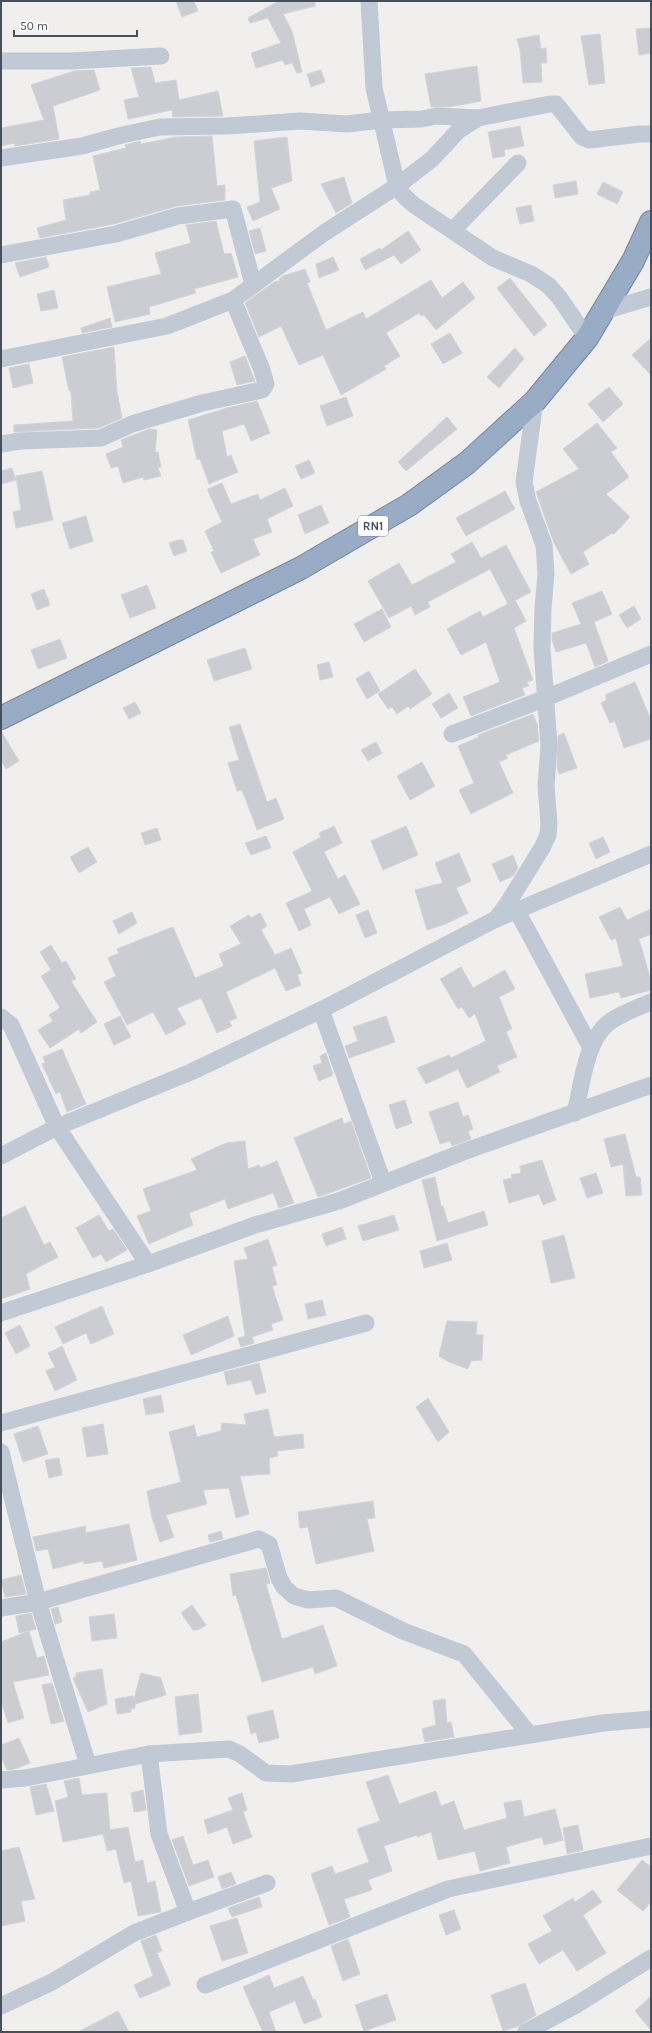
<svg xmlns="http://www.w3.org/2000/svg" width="652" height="2033" font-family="Karla,sans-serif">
<rect width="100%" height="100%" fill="#f1eeee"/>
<g fill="#cbcdd3" stroke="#d2d4da">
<path d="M176,1H194L198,11L182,17Z"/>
<path d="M279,1H315V6L283,14L292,31L302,72L297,73L292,63L285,65L283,60L256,68L251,53L281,43L268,18L250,23L248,18Z"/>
<path d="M651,28V53L639,55L636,29Z"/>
<path d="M600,34L605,83L589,85L581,36Z"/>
<path d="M539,35L541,49L546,48L547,63H541L542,82L523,83L520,50L517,39Z"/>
<path d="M477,66L481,101L448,107H431L425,74Z"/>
<path d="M151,67L155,83L176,80L179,100L218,91L223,116L173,117L172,110L128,119L124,100L139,97L131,68Z"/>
<path d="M94,70L100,90L53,106L59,139L15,146L14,143L1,146V128L44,120L31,85L74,71Z"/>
<path d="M321,70L325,82L311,87L307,74Z"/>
<path d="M520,126L524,146L504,150L505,156L493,158L488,132Z"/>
<path d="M212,136L217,186L225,185V200L177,206L114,224L40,238L37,228L66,220L63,200L90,195V192L100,190L93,156L126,148L125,145L140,141L141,144L176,137Z"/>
<path d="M287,137L292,181L271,188L280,209L253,221L247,207L260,202L254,141Z"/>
<path d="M344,177L352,203L336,213L321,184Z"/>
<path d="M576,181L578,194L555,198L553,185Z"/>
<path d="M603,182L623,192L617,204L597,194Z"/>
<path d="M531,205L534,221L520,224L516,208Z"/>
<path d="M216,221L224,254L231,253L238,277L194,289L196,293L149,307L150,314L115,322L107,287L161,274L155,253L191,243L186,225Z"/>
<path d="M260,228L266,251L255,254L249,231Z"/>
<path d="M408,231L421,250L401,264L394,255L365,270L360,259L380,248L381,250Z"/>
<path d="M46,257L49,267L20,277L15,263Z"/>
<path d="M333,257L339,270L319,278L316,264Z"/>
<path d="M305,269L310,282L307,283L326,330L363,312L366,319L431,280L442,298L463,282L475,298L436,330L424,315L421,316L419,313L386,333L400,356L384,366L386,369L341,395L323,355L299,365L281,326L259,337L245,303L274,282L280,281L279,279L283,276Z"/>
<path d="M510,278L547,325L534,336L497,288Z"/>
<path d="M54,290L58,308L41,311L37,294Z"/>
<path d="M110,318L112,327L82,333L81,328Z"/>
<path d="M450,333L462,353L443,364L431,344Z"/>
<path d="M651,338V375L632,355Z"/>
<path d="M114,347L117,392L122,418L99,428L14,432V425L73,421L71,391H69L62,357Z"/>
<path d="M515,348L524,359L499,388L487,377Z"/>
<path d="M245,356L255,381L237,385L230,362Z"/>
<path d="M29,364L33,383L13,388L9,368Z"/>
<path d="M609,387L623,404L603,422L588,404Z"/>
<path d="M346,397L353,416L327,426L320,406Z"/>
<path d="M257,401L270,433L251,441L244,424L222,431L227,457L231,455L238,472L209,484L200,459L197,460L188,420L227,408Z"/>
<path d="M447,417L457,429L406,471L398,462Z"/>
<path d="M597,423L617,448L611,452L629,477L606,494L630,517L614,534L612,533L583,552L589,564L571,574L554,543L536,492L579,469L563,449Z"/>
<path d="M149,429L157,430L155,452H158L161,467L158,468L161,476L144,480L143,477L123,483L118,466L111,468L106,454L123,447L121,440Z"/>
<path d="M309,460L315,473L301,479L295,466Z"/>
<path d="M12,468L16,480L1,484V471Z"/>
<path d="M42,471L53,520L16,528L13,512L21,510L16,476Z"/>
<path d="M222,483L231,504L258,494L260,500L285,488L293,506L267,519L272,532L253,539L260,555L221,573L211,552L214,551L205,531L222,522L208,491V489Z"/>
<path d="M505,491L515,509L466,536L456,518Z"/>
<path d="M321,505L329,523L305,534L298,515Z"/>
<path d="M86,516L93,541L70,549L62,523Z"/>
<path d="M178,540H183L187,551L174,556L169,543Z"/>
<path d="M472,542L481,558L506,545L531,592L508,604L490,569L428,602L430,607L415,615L411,606L389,618L368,581L399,563L412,585L456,562L451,554Z"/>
<path d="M147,585L156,608L130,618L121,595Z"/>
<path d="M44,589L50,605L37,610L31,594Z"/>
<path d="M602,591L612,614L594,622L608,661L595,667L586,643L556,652L552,640V633L581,624L572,603Z"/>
<path d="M515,600L526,621L514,628L533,680L527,682L529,686L522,688L525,695L471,716L463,697L500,682L486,642L461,655L447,629L480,611L483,617Z"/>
<path d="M634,606L641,619L627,628L619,615Z"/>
<path d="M382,609L391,627L364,642L354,624Z"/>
<path d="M60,639L67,658L38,669L31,650Z"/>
<path d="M245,648L252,669L214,681L207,660Z"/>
<path d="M329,662L333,677L320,680L317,665Z"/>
<path d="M415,669L432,694L410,709L408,706L397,714L392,707L388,709L378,694Z"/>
<path d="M369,671L380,691L367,699L356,679Z"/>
<path d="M635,682L651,720V739L624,748L615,721L610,723L601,703L607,700L605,695Z"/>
<path d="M449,693L458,708L441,718L432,704Z"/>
<path d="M135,702L141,713L129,719L123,708Z"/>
<path d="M533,714L537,724L539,741L506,755L508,758L499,762L513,793L471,814L459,790L474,783L458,746L479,737L478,735Z"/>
<path d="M240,724L267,802L276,798L284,819L257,830L242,790L237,791L228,763L239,760L229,727Z"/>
<path d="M1,731L19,761L6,769L1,760Z"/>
<path d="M564,733L577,768L559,774L557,768L558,736Z"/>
<path d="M376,742L382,753L368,761L361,750Z"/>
<path d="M422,762L435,786L410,800L397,776Z"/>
<path d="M334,826L342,843L324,852L338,879L345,875L360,904L339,914L330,897L304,909L311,925L299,931L286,903L312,891L293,852L321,837L319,833Z"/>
<path d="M406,826L418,855L383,870L371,841Z"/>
<path d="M157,828L161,840L145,845L141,833Z"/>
<path d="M266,836L271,848L251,855L245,843Z"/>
<path d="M603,837L610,852L596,859L589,843Z"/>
<path d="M88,847L97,862L79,873L70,857Z"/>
<path d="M459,853L471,881L456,888L468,913L448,923L427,930L415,890L443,883L435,863Z"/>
<path d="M513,855L518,868L513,876L500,882L492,864Z"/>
<path d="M620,907L627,920L651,909V934L639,939L651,981V990L621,998L619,992L590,998L585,974L623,966L616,938L611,940L599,917Z"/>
<path d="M368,910L377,933L365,938L356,915Z"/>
<path d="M132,912L137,923L119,934L113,921Z"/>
<path d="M260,913L267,926L261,930L275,955L291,948L302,973L297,975L301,985L286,991L275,968L226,992L237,1018L229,1021L232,1026L217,1033L201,998L177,1008L186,1024L166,1035L153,1012L127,1025L104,982L116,976L108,958L119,953L117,949L173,927L195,978L224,966L219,954L241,944L230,926L249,915L251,918Z"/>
<path d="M51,945L62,963L66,961L76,979L71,981L97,1022L81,1033L79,1029L50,1048L38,1030L53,1021L49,1015L60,1008L41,976L51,970L40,952Z"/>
<path d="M461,967L473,988L505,970L515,989L499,997L512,1029L506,1032L517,1057L497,1066L500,1072L467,1088L458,1069L426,1084L417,1068L449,1055L451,1058L486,1041L475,1014L469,1018L462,1007L458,1009L440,979Z"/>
<path d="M120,1016L131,1037L114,1045L104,1024Z"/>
<path d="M386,1016L395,1042L349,1058L345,1046L358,1041L353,1027Z"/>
<path d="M62,1049L86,1104L67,1112L60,1092L56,1094L42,1064L45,1063L43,1057Z"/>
<path d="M326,1053L333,1075L319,1081L313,1066L322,1063L320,1056Z"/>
<path d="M405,1100L412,1123L396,1129L389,1105Z"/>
<path d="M458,1102L463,1117L468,1115L473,1129L468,1131L471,1139L452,1146L450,1141L440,1144L429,1112Z"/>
<path d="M342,1118L344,1124L351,1121L371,1178L318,1197L294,1138Z"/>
<path d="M625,1134L636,1177H640L642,1195L626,1196L623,1164L611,1167L604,1139Z"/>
<path d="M245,1141L248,1169L259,1165L260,1168L277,1161L294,1203L279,1208L273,1193L228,1209L225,1199L189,1213L193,1225L149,1244L137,1216L151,1211L143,1189L197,1170L191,1159L226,1143Z"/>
<path d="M542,1160L556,1200L543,1205L539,1194L509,1203L503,1180L512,1178L511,1175L521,1173L520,1166Z"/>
<path d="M596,1173L603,1193L587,1198L580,1178Z"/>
<path d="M435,1177L441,1206H443L448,1223L484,1211L488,1225L437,1241L422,1180Z"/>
<path d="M25,1206L44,1245L50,1242L58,1257L26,1274L30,1289L1,1299V1218Z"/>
<path d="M99,1215L109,1231L113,1229L127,1250L106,1262L101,1254L93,1258L76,1228Z"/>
<path d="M394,1215L399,1230L363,1241L358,1226Z"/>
<path d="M342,1227L346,1239L326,1246L322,1234Z"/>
<path d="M564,1235L575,1278L551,1283L542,1241Z"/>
<path d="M268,1239L277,1265L272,1267L277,1285L272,1286L283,1320L271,1324L273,1330L252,1337L254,1343L241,1347L238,1338L245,1336L234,1261L248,1259L244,1248Z"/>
<path d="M447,1243L452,1260L424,1268L420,1251Z"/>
<path d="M322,1300L326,1315L308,1319L305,1304Z"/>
<path d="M102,1306L114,1334L91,1344L86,1333L63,1344L55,1327Z"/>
<path d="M228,1316L234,1336L191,1355L183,1335Z"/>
<path d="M447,1321L477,1322L476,1335H483L482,1360L471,1361L468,1369L449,1362L439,1356Z"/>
<path d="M20,1325L30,1346L16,1354L5,1333Z"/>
<path d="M62,1346L77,1380L55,1391L46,1371L55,1367L48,1353Z"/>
<path d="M259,1363L266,1392L256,1395L251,1380L227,1385L224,1372Z"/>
<path d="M161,1395L164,1412L146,1415L143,1399Z"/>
<path d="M428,1398L449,1432L438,1442L416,1407Z"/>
<path d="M268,1409L274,1437L303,1434L304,1448L277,1451L278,1456L269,1458L270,1474L240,1476L249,1514L236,1518L229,1488L203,1490L207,1504L166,1515L174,1537L160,1542L152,1518L147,1491L181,1482L169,1432L194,1425L197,1437L221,1431L222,1423L246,1425L244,1414Z"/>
<path d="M103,1424L108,1454L87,1457L82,1428Z"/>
<path d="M38,1426L48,1454L23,1462L14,1434Z"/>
<path d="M59,1458L62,1475L49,1478L45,1460Z"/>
<path d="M373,1501L375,1518L367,1519L374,1551L316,1564L308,1527L300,1528L298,1512Z"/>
<path d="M129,1524L137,1560L104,1568L102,1561L84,1564V1561L53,1569L48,1549L36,1551L33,1537L86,1526L85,1533Z"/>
<path d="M221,1531L223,1539L210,1542L208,1535Z"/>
<path d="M266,1568L270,1583L266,1584L282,1639L323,1625L337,1666L315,1674L313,1667L262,1682L236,1595L233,1596L230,1574Z"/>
<path d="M21,1575L26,1594L5,1597L1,1580Z"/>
<path d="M192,1605L206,1625L198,1630H193L181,1613Z"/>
<path d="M58,1607L62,1622L55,1624L51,1609Z"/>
<path d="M31,1613L36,1629L19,1633L16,1616Z"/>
<path d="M114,1614L117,1638L92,1641L89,1617Z"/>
<path d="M29,1631L37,1658L44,1656L49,1675L13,1682L24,1718L8,1723L1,1701V1642Z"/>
<path d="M102,1669L107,1704L88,1712L73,1678L76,1677V1673Z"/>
<path d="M141,1673L161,1678L166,1695L135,1704V1708L131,1709V1712L117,1714L115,1699L133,1696L134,1699Z"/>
<path d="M52,1683L64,1721L51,1724L42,1685Z"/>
<path d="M198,1694L202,1732L179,1735L175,1697Z"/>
<path d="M445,1699L447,1723L451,1722L454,1737L425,1742L422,1729L436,1725L433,1701Z"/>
<path d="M273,1710L279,1738L259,1743L256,1732L251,1734L247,1716Z"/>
<path d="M19,1738L30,1763L15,1769L7,1770L1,1756V1745Z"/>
<path d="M388,1775L399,1804L436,1791L441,1806L454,1801L464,1830L507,1818L504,1803L521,1800L524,1817L555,1809L563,1840L544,1845L542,1837L506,1847L510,1863L480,1871L475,1851L438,1860L431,1832L417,1837V1835L384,1846L392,1871L368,1880L372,1890L344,1899L350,1917L329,1925L311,1874L332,1866L335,1874L369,1862L357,1829L380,1821L366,1782Z"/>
<path d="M79,1778L82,1795L107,1793L110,1830L128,1827L135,1862L143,1860L147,1883L155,1881L161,1912L138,1916L131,1881L124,1883L116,1849L107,1851L103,1834L63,1842L55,1801L68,1797L64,1781Z"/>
<path d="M46,1784L54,1811L36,1815L30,1787Z"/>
<path d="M143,1790L146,1810L134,1812L131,1793Z"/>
<path d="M242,1793L247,1810L243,1812L252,1837L233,1844L227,1827L208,1834L204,1820L233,1810L228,1798Z"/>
<path d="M578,1825L583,1850L567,1854L563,1828Z"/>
<path d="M183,1836L193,1865L208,1860L214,1877L189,1886L172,1840Z"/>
<path d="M19,1847L35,1899L21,1901L25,1921L1,1926V1851Z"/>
<path d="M642,1860L651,1867V1902L643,1911L617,1890Z"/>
<path d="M231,1872L236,1884L222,1889L218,1877Z"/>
<path d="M593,1890L602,1902L583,1915L606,1953L577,1971L563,1950L539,1964L528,1944L552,1931L543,1916L573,1898L575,1902Z"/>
<path d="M259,1897L262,1907L232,1917L228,1908Z"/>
<path d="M454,1910L461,1929L446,1935L439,1915Z"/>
<path d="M237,1918L248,1953L222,1961L210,1926Z"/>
<path d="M156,1935L162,1951L157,1953L171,1985L140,1998L134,1985L153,1976L141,1941Z"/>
<path d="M348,1939L360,1974L343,1981L331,1946Z"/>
<path d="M269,1975L274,1988L303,1976L313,2000L315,1999L322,2017L304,2024L295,2001L269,2012L276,2032H263L243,1987Z"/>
<path d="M525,1983L536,2015L519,2026L503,2031L491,1995Z"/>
<path d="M387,1994L396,2020L364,2031L355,2005Z"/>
<path d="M651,1996V2030L635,2011Z"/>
<path d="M118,2011L129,2032H78Z"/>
</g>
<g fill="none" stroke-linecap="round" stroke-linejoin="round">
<g stroke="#6f87aa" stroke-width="24">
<path id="trunk" d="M1,718L301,568L409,505L467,463L535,401L587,338L633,261L651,222"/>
</g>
<g stroke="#c1c9d4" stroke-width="17">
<path d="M369,1L374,88L397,186L404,196L414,205L493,258L531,274L548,285L559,297L587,338"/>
<path d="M1,61H71L161,56"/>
<path d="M1,158L82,146L122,135L160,127L227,126L300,121L347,124L381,120L421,119L437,116L478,118L550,104H556L582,137L589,140L640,134H651"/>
<path d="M453,230L518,163"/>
<path d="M1,255L116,234L178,216L233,209L253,284"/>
<path d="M604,311L651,297"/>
<path d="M1,359L167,326L233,300L324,233L397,186L432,159L459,130L478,118"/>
<path d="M1,444L20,441L101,438L132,424L202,403L262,390L266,384L262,370L233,300"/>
<path d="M452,734L546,698L651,654"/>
<path d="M508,907L517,911L591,1048"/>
<path d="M496,919L506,906L542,848L548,835L549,824L546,786L549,745L542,648L543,608L546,574L544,545L528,501L524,482L535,401"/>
<path d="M321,1010L383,1182"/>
<path d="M1,1017L11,1025L57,1127L148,1264"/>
<path d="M575,1113C582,1086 585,1043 607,1024C619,1014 637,1008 651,1002"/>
<path d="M1,1156L57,1127L191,1072L321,1010L494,920L651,854"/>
<path d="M1,1313L148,1264L255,1225L339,1201L463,1152L651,1085"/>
<path d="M1,1423L366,1323"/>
<path d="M1,1452L38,1602L88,1765"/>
<path d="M1,1608L38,1602L259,1539L269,1544L279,1578L284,1587L294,1596L308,1600L336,1598L403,1631L464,1654L530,1735"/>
<path d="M1,1780L25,1778L149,1754L229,1749L240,1754L266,1773L291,1774L603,1723L651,1719"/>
<path d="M188,1912L267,1883"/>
<path d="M205,1985L448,1889L651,1846"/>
<path d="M1,2006L52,1982L134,1933L188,1912L159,1834L149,1754"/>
<path d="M526,2032L576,2005L651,1958"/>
</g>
<use href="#trunk" stroke="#98acc6" stroke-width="22"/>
</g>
<g text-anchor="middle" stroke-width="3" stroke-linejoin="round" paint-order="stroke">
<rect fill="#fff" stroke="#7e848d" stroke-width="1" x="358" y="516" width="30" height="20" rx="3"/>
<g font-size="12" font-weight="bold" fill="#46505c">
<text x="373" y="530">RN1</text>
</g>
</g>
<rect width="652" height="2033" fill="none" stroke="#46505c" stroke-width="4"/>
<path d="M14 30v6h123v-6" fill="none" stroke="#46505c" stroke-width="2"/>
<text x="20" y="30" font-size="12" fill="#46505c" stroke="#ffffff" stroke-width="3" paint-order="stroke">50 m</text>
</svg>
